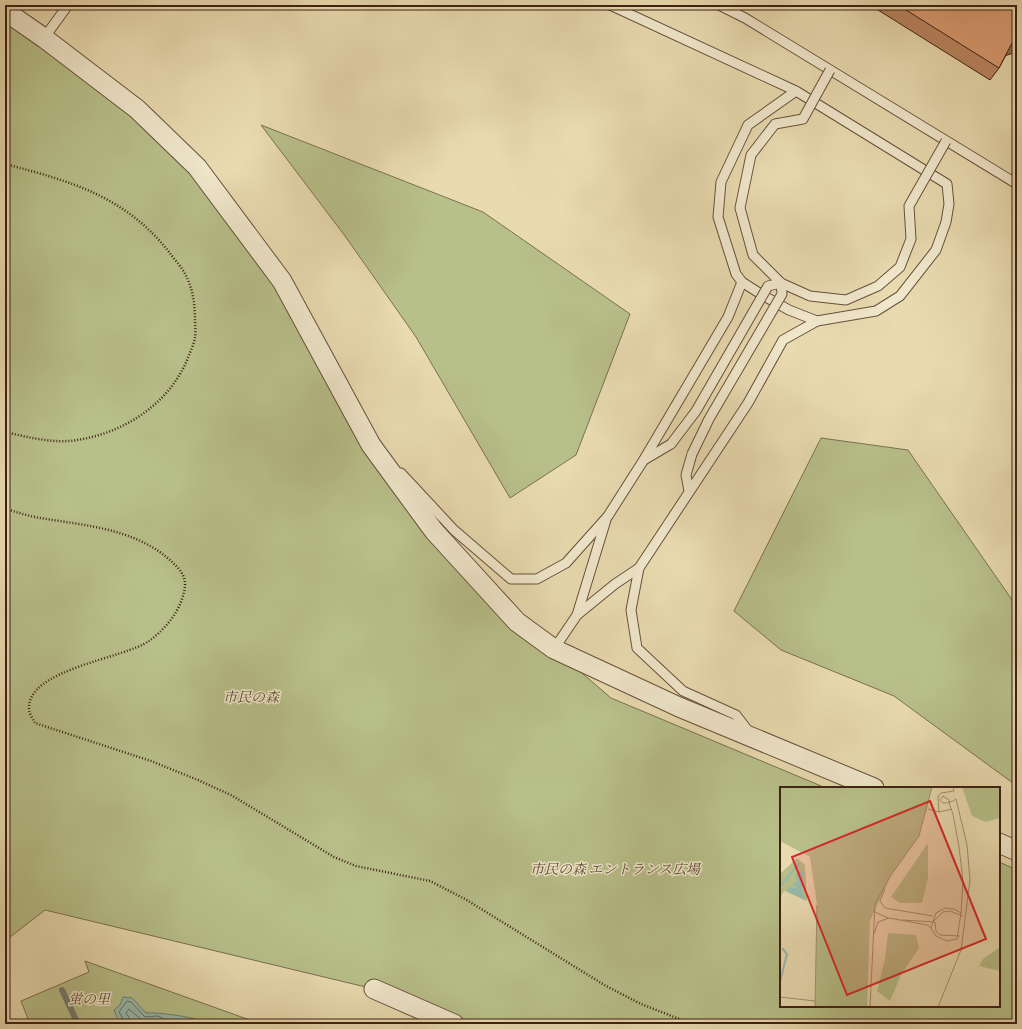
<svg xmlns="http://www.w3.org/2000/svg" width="1022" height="1029" font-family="Vollkorn,'Noto Serif JP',serif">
<rect width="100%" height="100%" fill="#e9dbb0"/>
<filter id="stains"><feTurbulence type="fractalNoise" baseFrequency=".005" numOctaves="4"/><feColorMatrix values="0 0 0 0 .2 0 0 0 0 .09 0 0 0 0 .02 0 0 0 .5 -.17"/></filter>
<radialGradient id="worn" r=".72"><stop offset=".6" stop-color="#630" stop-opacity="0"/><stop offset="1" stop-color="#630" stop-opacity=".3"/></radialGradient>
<g fill="#b8c08a" stroke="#7a7050">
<path d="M5,11L197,167L434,531L554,649L611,698L826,788H781V1006H999V862L1017,870V1024H454L374,989L45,910L5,941Z"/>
<path d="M261,125L483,212L630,314L576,455L510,498L416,337L345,236Z"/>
<path d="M821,438L908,450L1017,607V786L894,696L781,650L734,611Z"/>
<path d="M85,961L261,1024H30L21,1001L89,972Z"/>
</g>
<path fill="#97bbae" stroke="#737d71" d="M123,997L132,998L146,1013C156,1012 200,1017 206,1024H125L118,1020L114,1010L120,1005Z"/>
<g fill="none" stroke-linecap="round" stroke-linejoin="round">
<g stroke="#6a6e62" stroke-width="1">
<path d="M126,1024L119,1012L127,1001L131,1002L145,1017L158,1016L166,1020L191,1021L197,1024"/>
<path d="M131,1024L130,1019L126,1013L129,1009L143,1021H157L163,1024"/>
</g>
<path stroke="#737d71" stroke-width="6" d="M62,990L78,1024"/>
<g stroke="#68503c" stroke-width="11">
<g id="service">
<path d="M610,5L796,91L947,184L949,204L946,222L936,250L900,296L876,311L817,321L789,310L764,296L742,282L736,274L718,217L721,182L748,125L796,91"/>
<path d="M719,5L745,18L1017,184"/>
<path d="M44,38L68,5"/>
<path d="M644,460L671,444"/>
<path d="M401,473L454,530L511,579H537L566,563L608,516L643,461L728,317L742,282"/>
<path d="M689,491L686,475L692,454"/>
<path d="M577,615L606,520"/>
<path d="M554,649L577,615L615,584L639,568"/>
<path d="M749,732L736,715L683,691L637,648L631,610L639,568L748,403L783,340L817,321"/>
</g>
</g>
<g stroke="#68503c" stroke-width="21">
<g id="minor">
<path d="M5,11L44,38L137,109L197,167L282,281L371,445L434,531L517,622L554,649L679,707L874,788"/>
<path d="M999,843L1017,851"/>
<path d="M374,989L454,1024"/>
</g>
</g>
<g stroke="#3d2115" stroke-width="2.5" stroke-dasharray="1 2" stroke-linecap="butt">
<path d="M5,164C70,181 125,196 169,252C174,259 181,266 185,274C193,288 195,305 195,320C195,326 196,333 195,338C194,344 191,350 189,355C172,402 125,433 77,440C54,444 27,437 5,432"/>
<path d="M5,509C17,512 28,516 40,518C89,526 143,529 179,569C187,579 186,587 182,599C177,615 163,631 149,641C123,659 27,669 29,709C29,714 33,719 35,723L151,761L198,780L231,795L334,857L356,866L430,881L465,899L606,986L641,1004L692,1024"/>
</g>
<use href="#service" stroke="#f1e8cc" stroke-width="9"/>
<use href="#minor" stroke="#f1e8cc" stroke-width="19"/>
<g stroke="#68503c" stroke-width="11" stroke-linecap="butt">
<g id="service-bridge">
<path d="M781,283L753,255L740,208L751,155L775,124L803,119L830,70"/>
<path d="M671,444L696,411L768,286L781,283"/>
<path d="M692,454L709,419L782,294L781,283L810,296L846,300L878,286L900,267L911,239L909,206L946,141"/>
</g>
</g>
<use href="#service-bridge" stroke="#f1e8cc" stroke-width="9"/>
</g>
<path fill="#bb8661" stroke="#3d2115" d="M870,5H1017L1006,55L999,68L990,80Z"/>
<path fill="#996d4f" stroke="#3d2115" d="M1017,42V52L1004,56L1012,43Z"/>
<path fill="#da9c71" stroke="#3d2115" d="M898,5H1017V42L1012,43L999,68Z"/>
<g text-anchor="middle" stroke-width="3" stroke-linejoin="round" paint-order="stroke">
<g font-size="14" font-style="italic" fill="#5c4932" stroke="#f1e8cc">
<text x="251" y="702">市民の森</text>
<text x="615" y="874">市民の森 エントランス広場</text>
<text x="89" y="1004">蛍の里</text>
</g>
</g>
<g transform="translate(780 787)">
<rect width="220" height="220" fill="#e9dbb0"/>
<path d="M0,0H152L139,49L111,88L90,134L87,220H35L37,118L30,70L0,54ZM182,0H220V31L206,35L192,29ZM148,56V91L142,116H120L111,110ZM17,71L25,78L27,114L4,104L0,111V87ZM108,146L136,148L139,161L121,188L110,214L97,204L105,172ZM220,160V184L199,179L203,172Z" fill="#b8c08a"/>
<path d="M20,84L23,86L22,101L25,113L7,104L9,100L19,102L12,97L18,94L15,89Z" fill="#97bbae"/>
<path fill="none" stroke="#97bbae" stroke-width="2" d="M0,99L20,76M0,195L7,167L2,161"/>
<path fill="none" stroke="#a49172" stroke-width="1" d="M148,22L159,25L172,22M159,25L158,9L161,6L174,4L173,0M105,102L100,114L105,121L153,129M93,124L108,131M122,133L155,135L156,144L160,148L180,149M154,134L163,125L170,124L183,129M94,147L98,135L109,131L147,138L151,141M0,210L35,214M35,220L37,118M90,220L95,117L111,88L139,49L152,0M158,220L181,163L190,93L187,58L176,12L173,14L166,16H163L160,13L163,9L169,13L170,19L173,27L179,60L183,94L181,126L177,152L167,154L156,149L151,141L156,126L165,121L174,122L181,126"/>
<path fill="#d62828" fill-opacity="0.15" stroke="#d62828" stroke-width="2" d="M150,14L206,152L67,208L12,70Z"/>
<rect width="220" height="220" fill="none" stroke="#3d2115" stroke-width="2"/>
</g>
<rect width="1022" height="1029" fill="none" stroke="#e9dbb0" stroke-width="20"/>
<rect x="6" y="6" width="1010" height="1017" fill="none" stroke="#3d2115" stroke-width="2"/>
<rect x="10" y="10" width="1002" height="1009" fill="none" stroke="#3d2115"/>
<rect width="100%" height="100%" filter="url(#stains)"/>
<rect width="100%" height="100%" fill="url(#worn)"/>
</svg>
